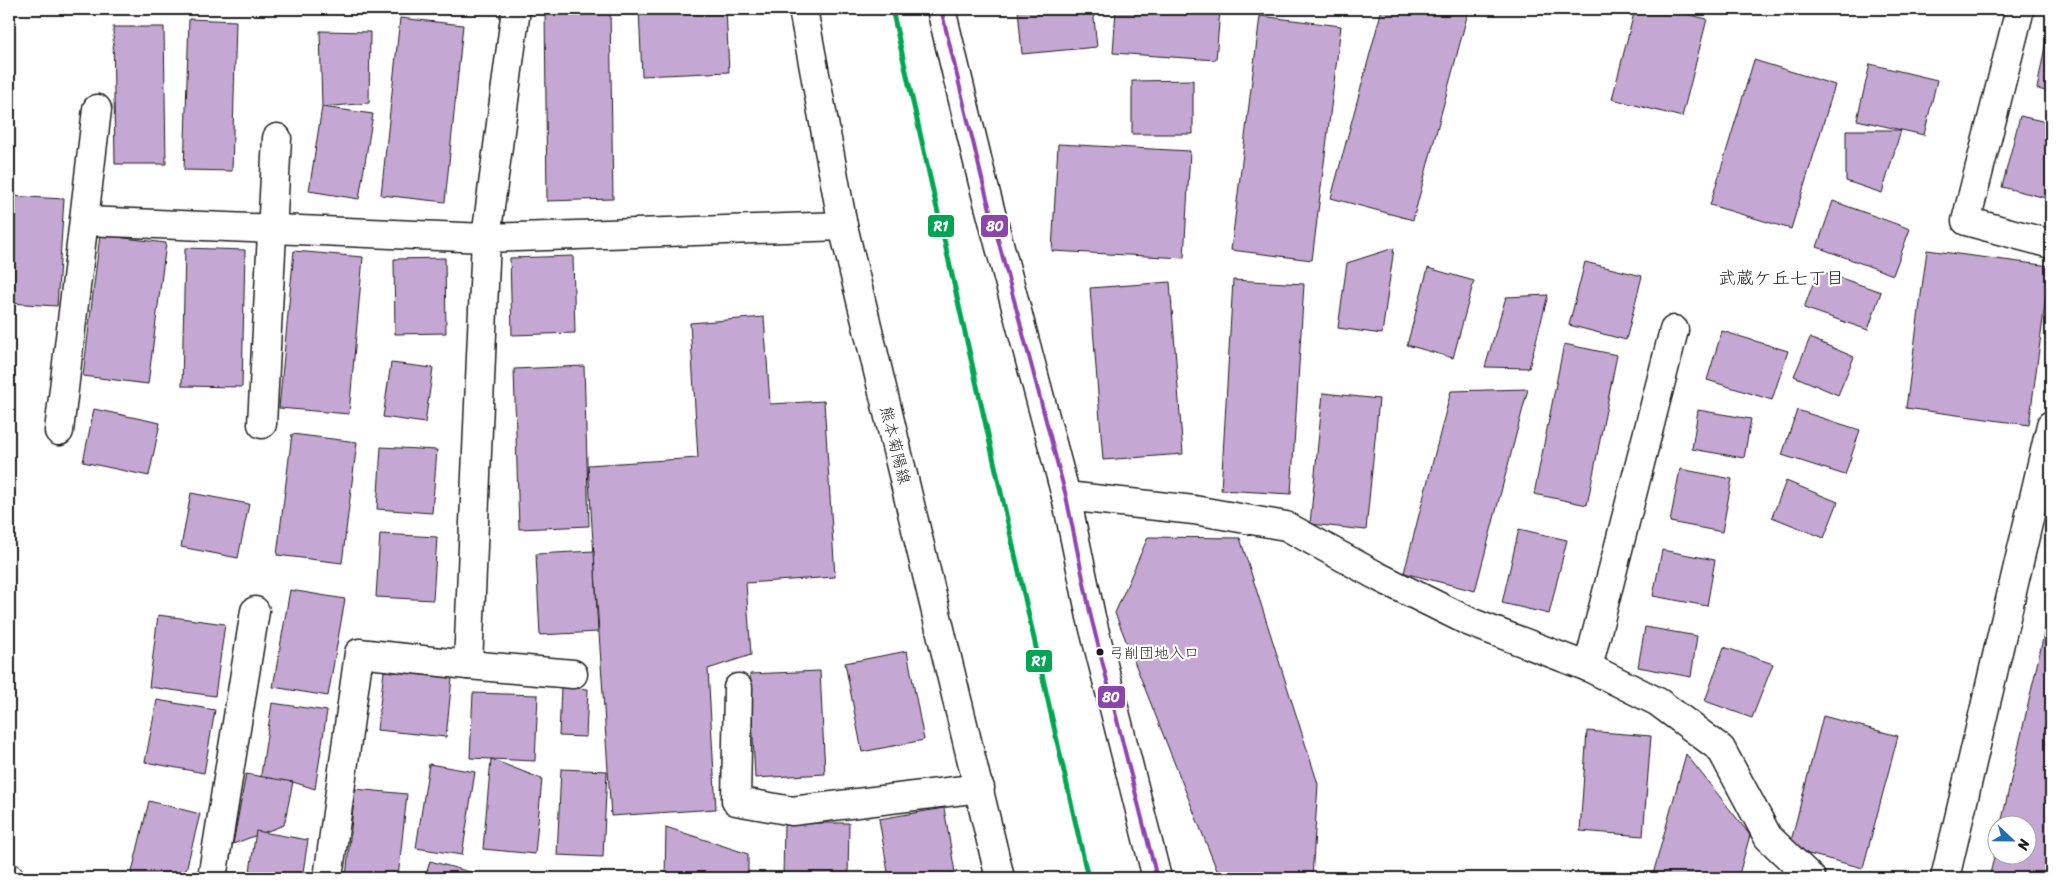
<svg xmlns="http://www.w3.org/2000/svg" width="2060" height="887" font-family="Sriracha,'Klee One',sans-serif">
<rect width="100%" height="100%" fill="#fff"/>
<filter id="ink" filterUnits="userSpaceOnUse"><feTurbulence type="fractalNoise" baseFrequency=".02" numOctaves="2"/><feDisplacementMap in="SourceGraphic" scale="10" xChannelSelector="R" yChannelSelector="G"/><feConvolveMatrix kernelMatrix="1 2 1 2 8 2 1 2 1" color-interpolation-filters="sRGB"/></filter>
<g filter="url(#ink)">
<g fill="#c5a7d3" stroke="#1c1c1c">
<path d="M545,9H610L613,199L547,201Z"/>
<path d="M639,9H726L729,72L642,76Z"/>
<path d="M1018,9H1093L1097,47L1022,54Z"/>
<path d="M1116,9H1220L1216,60L1113,53Z"/>
<path d="M1382,9H1469L1413,220L1331,198Z"/>
<path d="M1635,9H1666L1707,19L1682,117L1612,99Z"/>
<path d="M1260,16L1341,26L1312,260L1231,250Z"/>
<path d="M400,18L463,25L445,202L381,195Z"/>
<path d="M189,19L236,21L232,171L184,170Z"/>
<path d="M2050,19H2051V92L2037,89Z"/>
<path d="M113,27H164L166,164H115Z"/>
<path d="M320,31L370,32L369,103L322,107Z"/>
<path d="M1754,60L1835,85L1791,229L1710,205Z"/>
<path d="M1870,64L1937,80L1924,135L1857,120Z"/>
<path d="M1193,80V134H1132V81Z"/>
<path d="M322,107L373,114L359,199L309,191Z"/>
<path d="M2020,116L2051,123L2050,199L2002,187Z"/>
<path d="M1846,130H1901L1882,193L1846,181Z"/>
<path d="M1058,144L1190,151L1184,258L1052,251Z"/>
<path d="M9,196L64,199L57,306L9,303Z"/>
<path d="M1833,201L1910,229L1893,275L1817,247Z"/>
<path d="M100,235L166,243L148,384L83,376Z"/>
<path d="M185,248L245,250L242,387L182,386Z"/>
<path d="M1394,248L1382,334L1338,328L1347,263Z"/>
<path d="M1927,250L2050,266L2029,425L1906,408Z"/>
<path d="M294,251L363,257L349,414L279,408Z"/>
<path d="M573,256L575,333L512,335L510,258Z"/>
<path d="M445,258L446,333L395,334L394,259Z"/>
<path d="M1585,262L1642,276L1626,340L1569,325Z"/>
<path d="M1428,268L1474,281L1453,358L1407,345Z"/>
<path d="M1818,270L1881,292L1868,330L1804,308Z"/>
<path d="M1233,280L1304,284L1291,494L1221,490Z"/>
<path d="M1170,282L1183,454L1103,460L1090,288Z"/>
<path d="M1548,295L1529,368L1485,367L1506,297Z"/>
<path d="M764,317L770,404L824,401L835,577L746,583L751,655L708,669L716,809L611,816L588,465L698,458L690,323Z"/>
<path d="M1722,331L1788,351L1772,400L1707,380Z"/>
<path d="M1810,338L1854,357L1838,395L1794,376Z"/>
<path d="M1564,344L1617,355L1587,505L1534,494Z"/>
<path d="M391,363L433,368L425,423L383,417Z"/>
<path d="M584,366L589,526L519,529L514,369Z"/>
<path d="M1528,389L1475,591L1404,573L1451,391Z"/>
<path d="M1323,393L1379,399L1366,530L1310,524Z"/>
<path d="M94,409L160,423L149,476L83,462Z"/>
<path d="M1698,410L1751,419L1744,458L1692,449Z"/>
<path d="M1797,410L1860,430L1845,475L1782,455Z"/>
<path d="M292,434L357,442L342,563L277,555Z"/>
<path d="M381,447L437,450L432,513L377,509Z"/>
<path d="M1680,469L1732,479L1722,532L1670,522Z"/>
<path d="M1786,481L1838,502L1824,538L1772,517Z"/>
<path d="M191,493L249,504L238,558L181,547Z"/>
<path d="M1519,529L1567,540L1549,614L1502,603Z"/>
<path d="M380,534L437,537L433,600L376,597Z"/>
<path d="M1148,537L1240,538L1318,784L1312,878H1220L1115,613Z"/>
<path d="M1662,550L1715,560L1707,606L1653,596Z"/>
<path d="M594,551L598,632L540,635L536,554Z"/>
<path d="M290,590L345,599L328,696L273,687Z"/>
<path d="M2051,603V878H1989L1998,841V854H2028V824H2001Z"/>
<path d="M158,615L225,624L215,696L149,687Z"/>
<path d="M1645,627L1697,636L1691,677L1638,667Z"/>
<path d="M1724,647L1773,664L1752,718L1705,701Z"/>
<path d="M907,651L924,740L862,752L845,663Z"/>
<path d="M384,671L452,678L446,737L377,730Z"/>
<path d="M820,671L825,774L755,778L750,674Z"/>
<path d="M561,687L588,689L586,737L559,736Z"/>
<path d="M473,693L538,695L535,761L470,758Z"/>
<path d="M157,700L215,710L204,773L145,762Z"/>
<path d="M272,703L327,711L315,789L293,782L260,781Z"/>
<path d="M1823,716L1898,736L1863,868L1789,849Z"/>
<path d="M1587,731L1651,736L1643,836L1580,831Z"/>
<path d="M1686,754L1750,835L1738,878H1652Z"/>
<path d="M491,759L542,779L535,854L483,849Z"/>
<path d="M429,764L475,772L462,855L416,848Z"/>
<path d="M561,769L607,771L603,857L557,855Z"/>
<path d="M246,774L293,782L284,825L233,844Z"/>
<path d="M355,789L407,794L398,878L346,877Z"/>
<path d="M149,801L200,814L184,878H140L131,876Z"/>
<path d="M944,808L956,878H889L879,819Z"/>
<path d="M784,823H849L848,878H783Z"/>
<path d="M666,827L748,854V878H665Z"/>
<path d="M256,831L308,840L302,878H249Z"/>
<path d="M430,861L488,877V878H425Z"/>
</g>
<g fill="none" stroke-linecap="round" stroke-linejoin="round">
<g stroke="#1c1c1c" stroke-width="31">
<g id="street">
<path d="M941,9L983,183L1066,496L1091,617L1157,878"/>
<path d="M2020,9L1966,221L2051,244"/>
<path d="M86,221L486,238L516,9"/>
<path d="M262,424L277,138"/>
<path d="M59,431L97,109"/>
<path d="M1066,496L1194,510L1286,526L1379,577L1470,622L1588,667L1658,702L1721,749L1768,837L1811,878"/>
<path d="M468,665L573,674"/>
<path d="M1588,667L1674,330"/>
<path d="M738,688L736,801L792,811L980,788"/>
<path d="M9,878H10"/>
<path d="M212,878L255,611"/>
<path d="M328,878L359,653L468,665L486,238L843,226"/>
<path d="M1945,878L2051,425"/>
</g>
</g>
<g stroke="#1c1c1c" stroke-width="31">
<path id="secondary" d="M803,9L843,226L1000,878"/>
</g>
<use href="#street" stroke="#fff" stroke-width="28"/>
<use href="#secondary" stroke="#fff" stroke-width="28"/>
<g stroke="#fff" stroke-width="8">
<path id="bus-1" d="M941,9L983,183L1066,496L1091,617L1157,878"/>
</g>
<use href="#bus-1" stroke="#8e44ad" stroke-width="4"/>
<g stroke="#fff" stroke-width="9">
<path id="rail-1" d="M892,9L1088,878"/>
</g>
<use href="#rail-1" stroke="#00a651" stroke-width="5"/>
</g>
</g>
<circle fill="#1c1c1c" stroke="#fff" stroke-width="2" cx="1100" cy="652" r="4.5"/>
<g text-anchor="middle" stroke-width="4.5" stroke-linejoin="round" paint-order="stroke">
<g font-size="15" fill="#1c1c1c" stroke="#fff" text-anchor="start">
<text x="1109" y="658">弓削団地入口</text>
</g>
<g font-size="16" fill="#1c1c1c" stroke="#fff">
<text transform="translate(896 445) rotate(76)" y="6">熊本菊陽線</text>
</g>
<g font-size="18" fill="#1c1c1c" stroke="#fff">
<text x="1781" y="284">武蔵ケ丘七丁目</text>
</g>
</g>
<g stroke="#fff" stroke-width="2">
<rect x="927" y="214" width="28" height="24" rx="5" fill="#00a651"/>
<rect x="980" y="214" width="29" height="24" rx="5" fill="#8e44ad"/>
<rect x="1025" y="649" width="28" height="24" rx="5" fill="#00a651"/>
<rect x="1097" y="685" width="29" height="24" rx="5" fill="#8e44ad"/>
</g>
<g font-size="14" text-anchor="middle" font-weight="bold" fill="#fff">
<text x="941" y="231">R1</text>
<text x="995" y="231">80</text>
<text x="1039" y="666">R1</text>
<text x="1111" y="702">80</text>
</g>
<rect width="2060" height="887" fill="none" stroke="#fff" stroke-width="30"/>
<rect x="15" y="15" width="2030" height="857" fill="none" stroke="#1c1c1c" stroke-width="2" filter="url(#ink)"/>
<g transform="translate(2012 840) rotate(112)"><circle r="24" fill="#ffffff" stroke="#a4a4a4"/>
<path d="M0-4L9 19L0 12L-9 19Z" fill="#1f6fb2"/>
<text y="-8" font-size="14" font-weight="bold" text-anchor="middle" fill="#1c1c1c">N</text>
</g>
</svg>
